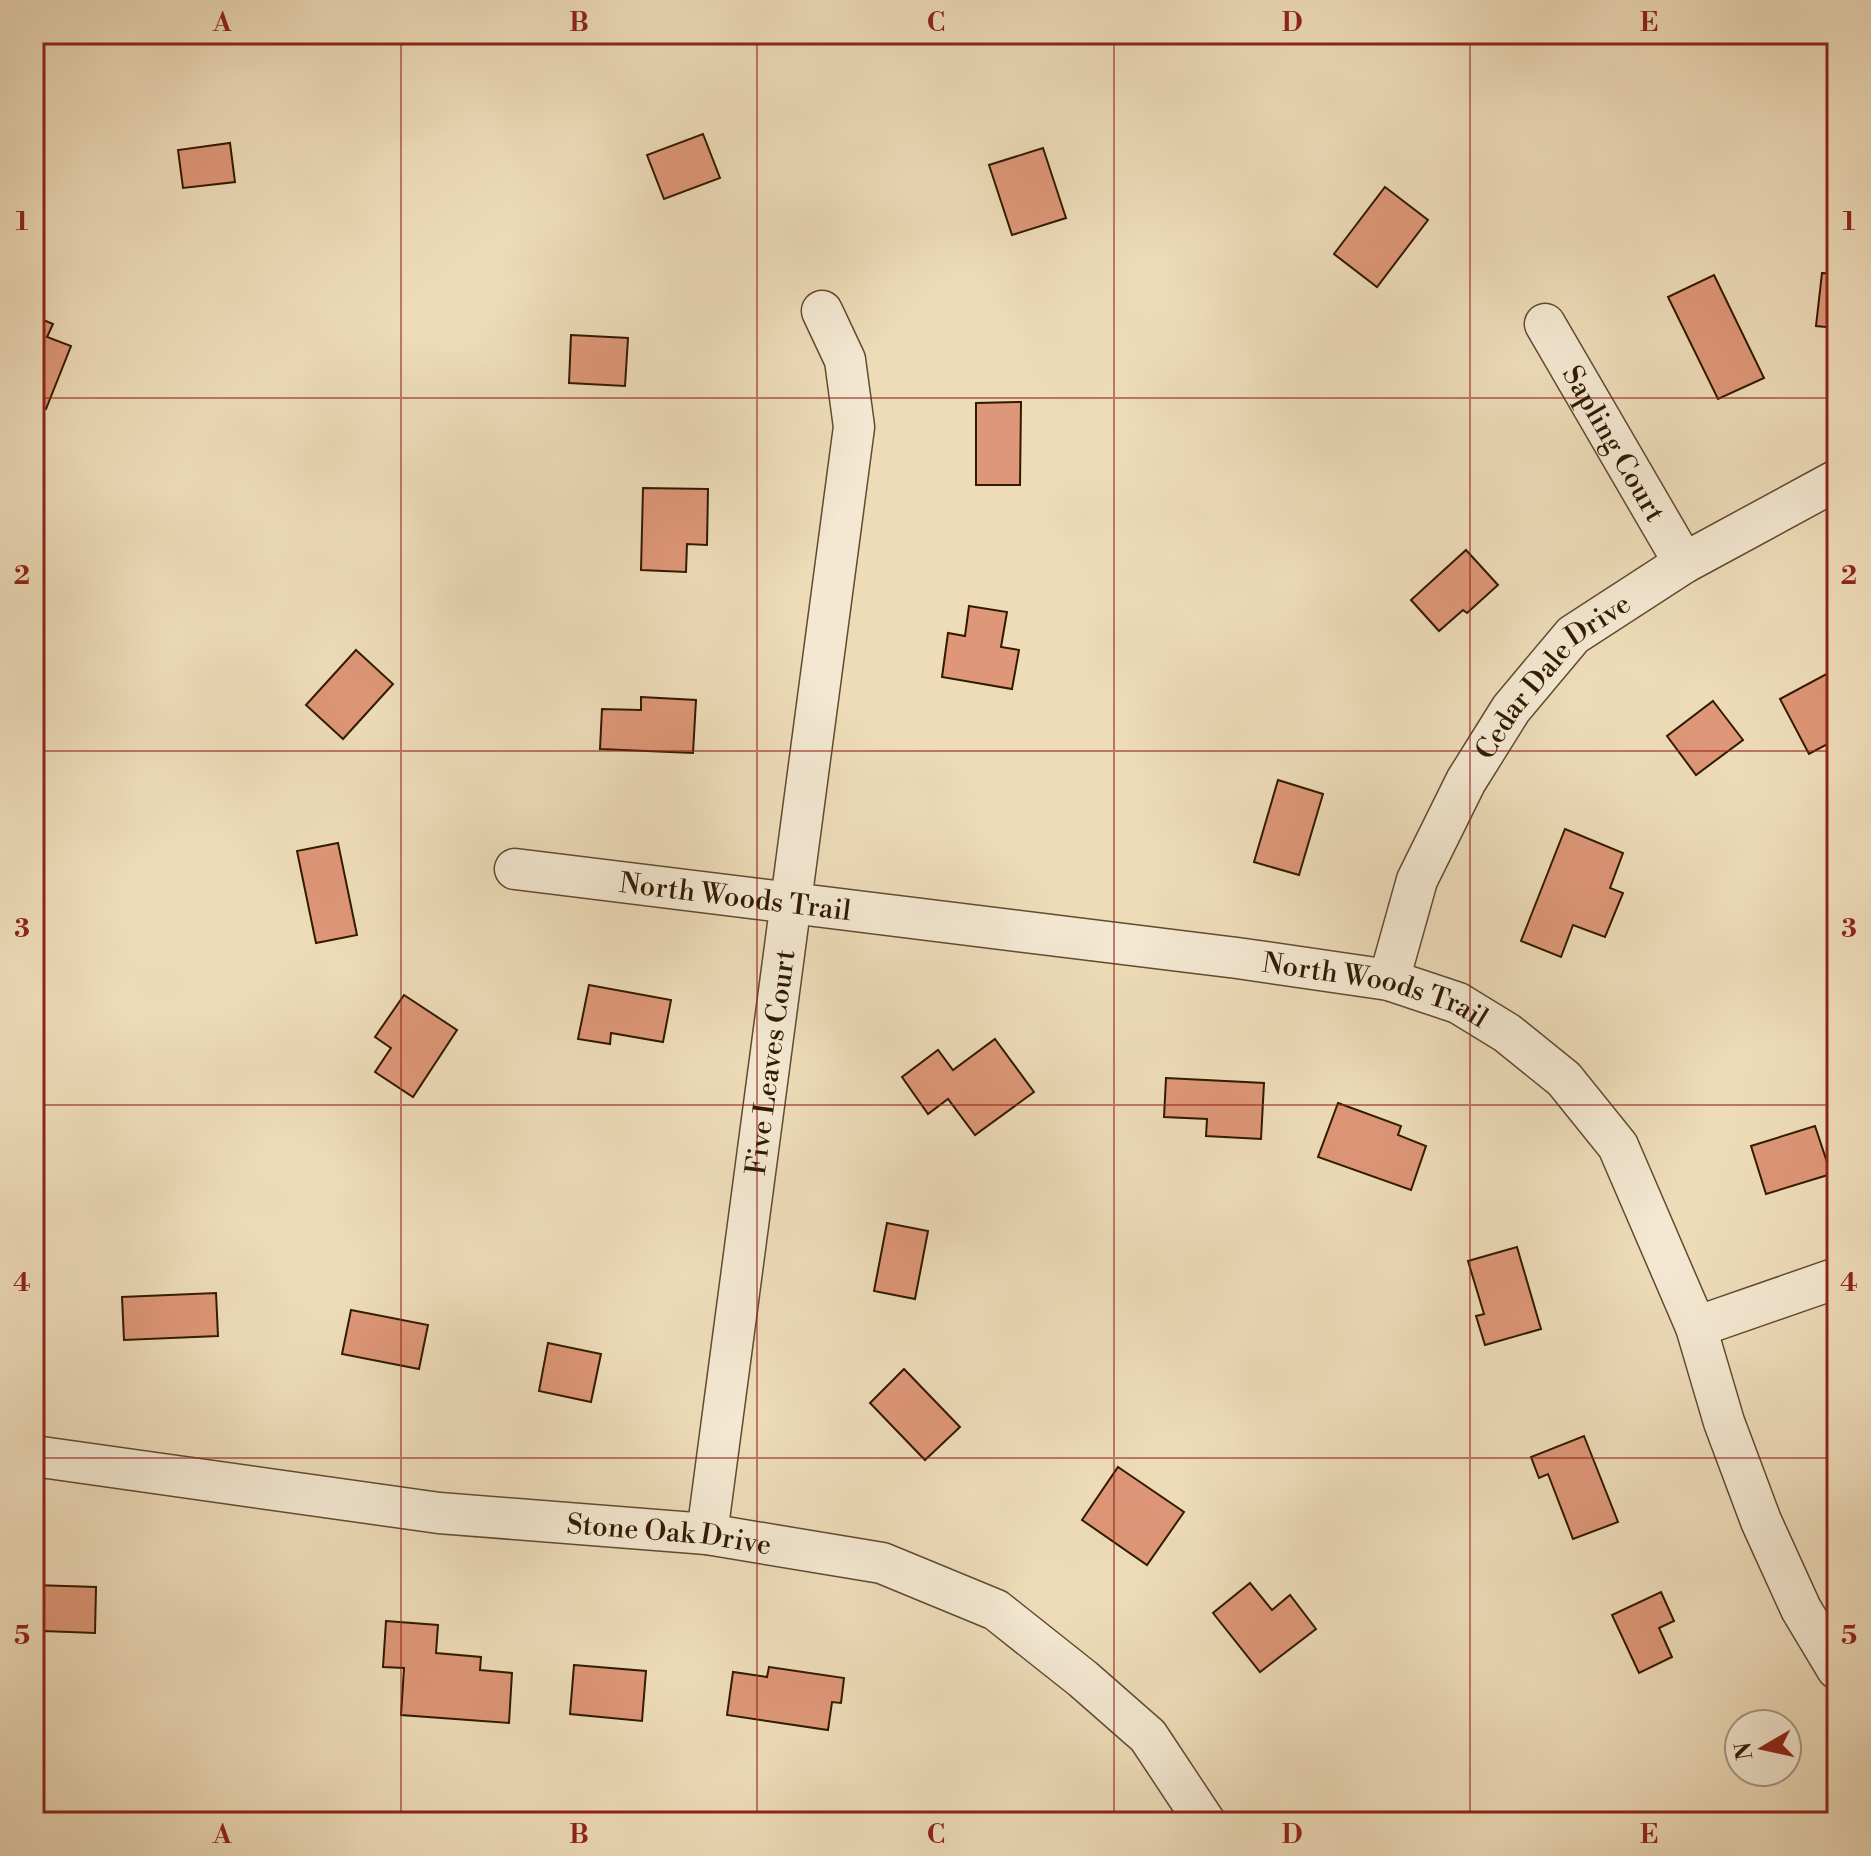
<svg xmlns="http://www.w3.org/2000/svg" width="1871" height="1856" font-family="'Libre Bodoni',serif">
<rect width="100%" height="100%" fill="#eedcb9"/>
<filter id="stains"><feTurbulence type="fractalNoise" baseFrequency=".0025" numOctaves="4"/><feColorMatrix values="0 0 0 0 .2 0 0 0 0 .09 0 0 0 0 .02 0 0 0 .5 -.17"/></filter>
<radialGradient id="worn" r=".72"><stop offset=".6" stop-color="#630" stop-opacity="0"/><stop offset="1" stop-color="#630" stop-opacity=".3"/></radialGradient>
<g fill="#de9778" stroke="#311a00" stroke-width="2">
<path d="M703,134L720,178L664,199L647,155Z"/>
<path d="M230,143L235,182L183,188L178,150Z"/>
<path d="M1043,148L1066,218L1012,235L989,165Z"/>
<path d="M1385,187L1428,220L1377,287L1334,254Z"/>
<path d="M1822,273L1837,274V328L1816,326Z"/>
<path d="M1714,275L1764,378L1718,399L1668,297Z"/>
<path d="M34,316L53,324L47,337L71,346L46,409L34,404Z"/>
<path d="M571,335L628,338L625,386L569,383Z"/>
<path d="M1021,402L1020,485H976V403Z"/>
<path d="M643,488L708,489L707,545L687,544L686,572L641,570Z"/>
<path d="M1466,550L1498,585L1467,613L1463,610L1439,631L1411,600Z"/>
<path d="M969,606L1007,612L1001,647L1019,650L1012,689L942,677L948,633L965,636Z"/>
<path d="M356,650L393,684L343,739L306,705Z"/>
<path d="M1832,671L1837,680V739L1809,754L1780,699Z"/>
<path d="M641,697L696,700L693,753L600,749L602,709L641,710Z"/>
<path d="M1713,701L1743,740L1696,775L1667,736Z"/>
<path d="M1278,780L1323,794L1299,875L1254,862Z"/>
<path d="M1565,829L1623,853L1610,888L1623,893L1605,937L1573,925L1561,957L1521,941Z"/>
<path d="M338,843L357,935L316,943L297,851Z"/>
<path d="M589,985L671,1000L663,1042L611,1033L610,1044L578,1039Z"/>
<path d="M404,995L457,1030L413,1097L375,1072L391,1048L375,1037Z"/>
<path d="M995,1039L1034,1092L975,1135L948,1099L928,1114L902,1077L938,1050L953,1070Z"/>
<path d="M1166,1078L1264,1083L1261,1139L1206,1136L1207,1119L1164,1117Z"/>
<path d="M1338,1103L1401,1126L1398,1135L1426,1146L1411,1190L1318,1157Z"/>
<path d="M1815,1126L1831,1174L1766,1194L1751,1146Z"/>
<path d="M887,1223L928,1231L915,1299L874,1291Z"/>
<path d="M1517,1247L1541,1329L1485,1345L1476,1316L1484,1314L1468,1261Z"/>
<path d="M216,1293L218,1336L124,1340L122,1297Z"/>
<path d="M351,1310L428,1325L419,1369L342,1354Z"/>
<path d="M548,1343L601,1354L591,1402L539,1391Z"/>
<path d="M904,1369L960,1427L925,1460L870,1403Z"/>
<path d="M1584,1436L1618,1522L1573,1539L1548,1474L1539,1478L1531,1457Z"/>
<path d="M1118,1467L1184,1512L1147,1565L1082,1520Z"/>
<path d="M1250,1583L1272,1610L1290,1595L1316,1629L1260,1672L1213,1613Z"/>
<path d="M34,1585L96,1587L95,1633L43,1631V1651H34Z"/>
<path d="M1661,1592L1674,1621L1659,1628L1672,1657L1639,1673L1612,1615Z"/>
<path d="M386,1621L438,1625L436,1653L481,1657L480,1670L512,1673L509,1723L401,1715L404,1668L383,1667Z"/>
<path d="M574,1665L646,1671L642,1721L570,1714Z"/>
<path d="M769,1667L844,1678L841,1703L832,1702L828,1730L727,1715L733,1672L767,1677Z"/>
</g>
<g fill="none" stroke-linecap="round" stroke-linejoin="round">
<g stroke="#604a2e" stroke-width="43">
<g id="street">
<path id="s1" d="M1545,324L1684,563"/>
<path id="s2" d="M515,869L1237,958L1389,980L1458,1003L1507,1033L1564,1079L1618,1146L1696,1327L1724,1422L1761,1521L1801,1609L1837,1669"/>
<path id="s3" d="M1389,980L1417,880L1466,781L1511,709L1573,635L1684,563L1837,480"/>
<path d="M1696,1327L1837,1278"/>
<path id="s4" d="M34,1456L439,1513L707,1534L882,1563L996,1610L1083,1679L1148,1736L1205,1822"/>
<path id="s5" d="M707,1534L854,427L845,360L822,311"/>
</g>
</g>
<use href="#street" stroke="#f4e8d2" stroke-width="40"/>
</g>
<path fill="none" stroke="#8f2418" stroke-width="2" stroke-opacity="0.55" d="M401,34V1822M757,34V1822M1114,34V1822M1470,34V1822M34,398H1837M34,751H1837M34,1105H1837M34,1458H1837"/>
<g text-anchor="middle" stroke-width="6" stroke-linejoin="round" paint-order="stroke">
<g font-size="28" fill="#311a00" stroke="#f4e8d2">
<text dy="10" stroke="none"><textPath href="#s1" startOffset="138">Sapling Court</textPath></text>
<text dy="10" stroke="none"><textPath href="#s3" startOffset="352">Cedar Dale Drive</textPath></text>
<text dy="10" stroke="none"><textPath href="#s2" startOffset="222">North Woods Trail</textPath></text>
<text dy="10" stroke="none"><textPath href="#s2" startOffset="870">North Woods Trail</textPath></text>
<text dy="10" stroke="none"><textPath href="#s5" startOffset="476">Five Leaves Court</textPath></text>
<text dy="10" stroke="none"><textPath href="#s4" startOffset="640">Stone Oak Drive</textPath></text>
</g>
</g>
<rect width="1871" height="1856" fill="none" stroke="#eedcb9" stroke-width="88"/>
<g transform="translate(1763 1748) rotate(261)"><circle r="38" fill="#f4e8d2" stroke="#a6967e" stroke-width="2"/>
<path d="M0-6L14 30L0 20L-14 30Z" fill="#8f2418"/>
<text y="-12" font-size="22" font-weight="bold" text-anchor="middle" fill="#311a00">N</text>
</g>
<rect x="44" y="44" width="1783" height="1768" fill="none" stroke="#8f2418" stroke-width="3"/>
<g font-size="26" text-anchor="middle" font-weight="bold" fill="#8f2418">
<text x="222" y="31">A</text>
<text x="579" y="31">B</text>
<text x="936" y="31">C</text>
<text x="1292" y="31">D</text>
<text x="1649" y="31">E</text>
<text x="22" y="230">1</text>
<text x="1849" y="230">1</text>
<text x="22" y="584">2</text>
<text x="1849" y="584">2</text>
<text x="22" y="937">3</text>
<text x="1849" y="937">3</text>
<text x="22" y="1291">4</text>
<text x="1849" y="1291">4</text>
<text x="22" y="1644">5</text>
<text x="1849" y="1644">5</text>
<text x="222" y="1843">A</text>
<text x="579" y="1843">B</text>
<text x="936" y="1843">C</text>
<text x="1292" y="1843">D</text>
<text x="1649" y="1843">E</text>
</g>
<rect width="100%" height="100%" filter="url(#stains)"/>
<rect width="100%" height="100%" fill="url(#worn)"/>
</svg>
